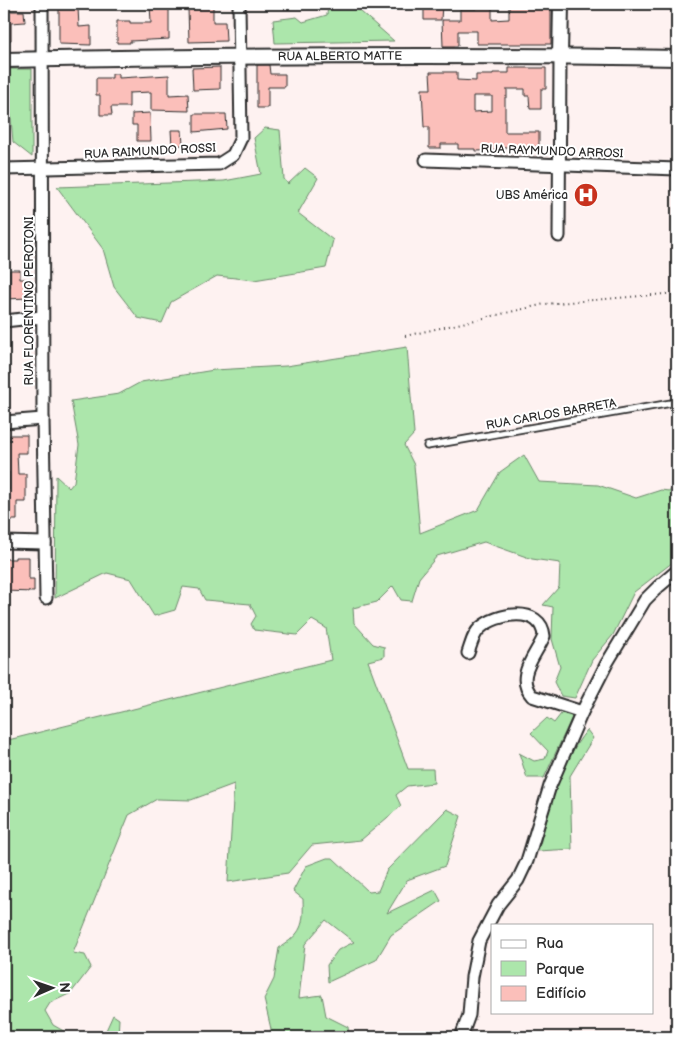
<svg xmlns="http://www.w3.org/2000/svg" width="681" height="1041" font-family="'Balsamiq Sans',sans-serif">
<rect width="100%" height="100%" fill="#fef2f1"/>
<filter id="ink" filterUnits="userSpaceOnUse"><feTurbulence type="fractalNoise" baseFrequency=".02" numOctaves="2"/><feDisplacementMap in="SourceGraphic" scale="10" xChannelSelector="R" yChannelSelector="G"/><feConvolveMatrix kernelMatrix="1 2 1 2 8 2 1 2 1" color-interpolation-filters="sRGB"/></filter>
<g filter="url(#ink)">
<g fill="#ace6ab" stroke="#6c886b">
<path d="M328,4H352L394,41L275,43L273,20L297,17L303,22L327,15Z"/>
<path d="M4,69H32V157L13,142L9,95L4,91Z"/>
<path d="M265,128L280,130L284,179L288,184L305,168L318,178L298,213L333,240L326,268L254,280L217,276L171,302L162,323L138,318L114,287L103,249L57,187L224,181L261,174L254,138Z"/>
<path d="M407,347L414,434L404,445L414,465L420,533L478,510L500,472L524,455L539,482L598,485L636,498L661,490L677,492V559L634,592L613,635L592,660L575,698L561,696L554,682L560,667L552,639L553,607L543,605L559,587L560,563L532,559L484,542L437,556L419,578L412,601L401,600L393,586L377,602L353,608L354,623L373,644L384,647V657L368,661L408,769H433L434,783L407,786L396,795L401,806L361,840L312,845L288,873L228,882L234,784L191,800L157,799L129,815L73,953L85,955L91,967L71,993L50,1003L45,1011L53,1025L74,1037H4V741L331,660L326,628L312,620L297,635L254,630L251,624L256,616L250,604L205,600L199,589L183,587L175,610L154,616L131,579L107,573L55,598L56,476L69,488L74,482L79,445L71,401L119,394L141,382L214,370L286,366Z"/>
<path d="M564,710L573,715L544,778H527L519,753L534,761L545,759L548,751L531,733L547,718L554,723Z"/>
<path d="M587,730L593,738L570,776L572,849L538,851C550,809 559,764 587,730Z"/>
<path d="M447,809L461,816L445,866L407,880L387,913L435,890L441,901L391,935L376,960L328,982L327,965L338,950L354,942L326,920L305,944L299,998L322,995L326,1016L348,1027L349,1037H268L271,1029L264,999L274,979L279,948C302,933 304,926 303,899L293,891L306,866L327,858H333L369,892L378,891L387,870Z"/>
<path d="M113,1015L119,1019L118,1037H103Z"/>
</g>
<g fill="#fbbfba" stroke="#2b2b2b" fill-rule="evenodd">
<path d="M150,4H169V39L130,41V43H117V21H130V23H151Z"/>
<path d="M200,4H213V22H225L226,41L189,42L188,8H200Z"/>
<path d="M424,4H442L441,20H424Z"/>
<path d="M476,4H492V20L509,19V5L551,4V44H477V31H458V46H443L442,20H460V9H476Z"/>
<path d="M78,8L79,27L91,26V45L59,44V9Z"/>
<path d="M4,11H24L25,22L11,23V40L4,41Z"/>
<path d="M257,65H269L270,74H285V87H268V108H257Z"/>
<path d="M220,67V89L193,90L192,68Z"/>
<path d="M509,68H546V89H541V109H530L529,96H525V89H507V97H505V132H539V147H505V150L475,151V149H458V144H441V148H429V127H424L422,89H431L430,72H457V80L476,81V75H493V73H509ZM473,96H492V111L473,112Z"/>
<path d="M112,74H119V78L169,75V95L188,94L189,111L151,110V92L129,93V107H111L112,115H100V95H96V78H112Z"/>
<path d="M150,113L151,141H137V125H132V114Z"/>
<path d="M194,114H226L227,129L194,132Z"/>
<path d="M171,130H182L183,145L172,146Z"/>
<path d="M10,270H20V279H29V298L4,299V288H10Z"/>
<path d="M10,435H27V453H17L18,474H26V502H17V520H4V491L9,490V472H4V441L10,440Z"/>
<path d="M15,557H29V579H34V592L4,591V559H15Z"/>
</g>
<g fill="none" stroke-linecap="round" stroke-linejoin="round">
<g stroke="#2b2b2b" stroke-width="9">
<path id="service" d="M427,446L677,402"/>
</g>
<g stroke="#2b2b2b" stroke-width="15">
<g id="minor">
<path d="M42,4L43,419L46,598"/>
<path d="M426,160L677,169"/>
<path d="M4,169L219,164L233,155L241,138L239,4"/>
<path d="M559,236L560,56"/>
<path d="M4,321L42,317"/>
<path d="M4,422L43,419"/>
<path d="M4,542L45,543"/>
<path d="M468,653C471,645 473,634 480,628C497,613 541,605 544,636C536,656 514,676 532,696L582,712"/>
<path d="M461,1037L469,1015L472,977L479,941L498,905L518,880L527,861L550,786L582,712L607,663L645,600L658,587L677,571"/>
</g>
</g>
<g stroke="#2b2b2b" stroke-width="18">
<g id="tertiary">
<path d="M560,56L561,4"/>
<path id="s1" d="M4,60C228,56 453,54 677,58"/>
</g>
</g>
<path stroke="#2b2b2b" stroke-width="2" stroke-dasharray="1 4" stroke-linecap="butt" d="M405,336L545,304L677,293"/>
<use href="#service" stroke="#fff" stroke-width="5.5"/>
<use href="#minor" stroke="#fff" stroke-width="11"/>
<use href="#tertiary" stroke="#fff" stroke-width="14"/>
</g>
</g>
<defs>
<g id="hospital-disc" transform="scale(1.25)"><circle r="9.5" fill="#c8321e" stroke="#fff"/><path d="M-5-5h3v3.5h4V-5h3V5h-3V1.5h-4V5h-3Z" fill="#fff"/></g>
</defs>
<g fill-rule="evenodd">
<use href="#hospital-disc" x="586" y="195"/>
</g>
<g text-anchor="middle" stroke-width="4" stroke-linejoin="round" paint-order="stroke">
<g font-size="12" fill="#2b2b2b" stroke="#fff">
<text dy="4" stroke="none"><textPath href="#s1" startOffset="336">RUA ALBERTO MATTE</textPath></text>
<text transform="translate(150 151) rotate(-3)" y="4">RUA RAIMUNDO ROSSI</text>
<text transform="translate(552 151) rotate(2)" y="4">RUA RAYMUNDO ARROSI</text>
<text transform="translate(29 301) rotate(-90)" y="4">RUA FLORENTINO PEROTONI</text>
<text transform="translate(551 414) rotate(-10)" y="4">RUA CARLOS BARRETA</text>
</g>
<g font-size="12" fill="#2b2b2b" stroke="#fff" text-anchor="end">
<text x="568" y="199">UBS América</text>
</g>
</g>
<rect width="681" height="1041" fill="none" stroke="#fff" stroke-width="20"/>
<rect x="10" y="10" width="661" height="1021" fill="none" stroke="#2b2b2b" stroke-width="2" filter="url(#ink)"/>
<rect x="491" y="924" width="162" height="90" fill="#ffffff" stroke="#aaaaaa"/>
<rect x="501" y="940" width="25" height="8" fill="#ffffff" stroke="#aaaaaa"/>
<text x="536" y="948" font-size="15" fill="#2b2b2b">Rua</text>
<rect x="501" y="961" width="25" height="15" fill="#ace6ab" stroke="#aaaaaa"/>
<text x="536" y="974" font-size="15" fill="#2b2b2b">Parque</text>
<rect x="501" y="986" width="25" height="15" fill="#fbbfba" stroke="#aaaaaa"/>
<text x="536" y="998" font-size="15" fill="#2b2b2b">Edifício</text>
<g transform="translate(52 988) rotate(88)" stroke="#ffffff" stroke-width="4" paint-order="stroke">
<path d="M0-4L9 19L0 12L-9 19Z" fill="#2b2b2b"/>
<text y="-8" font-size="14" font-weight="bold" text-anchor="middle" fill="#2b2b2b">N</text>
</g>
</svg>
